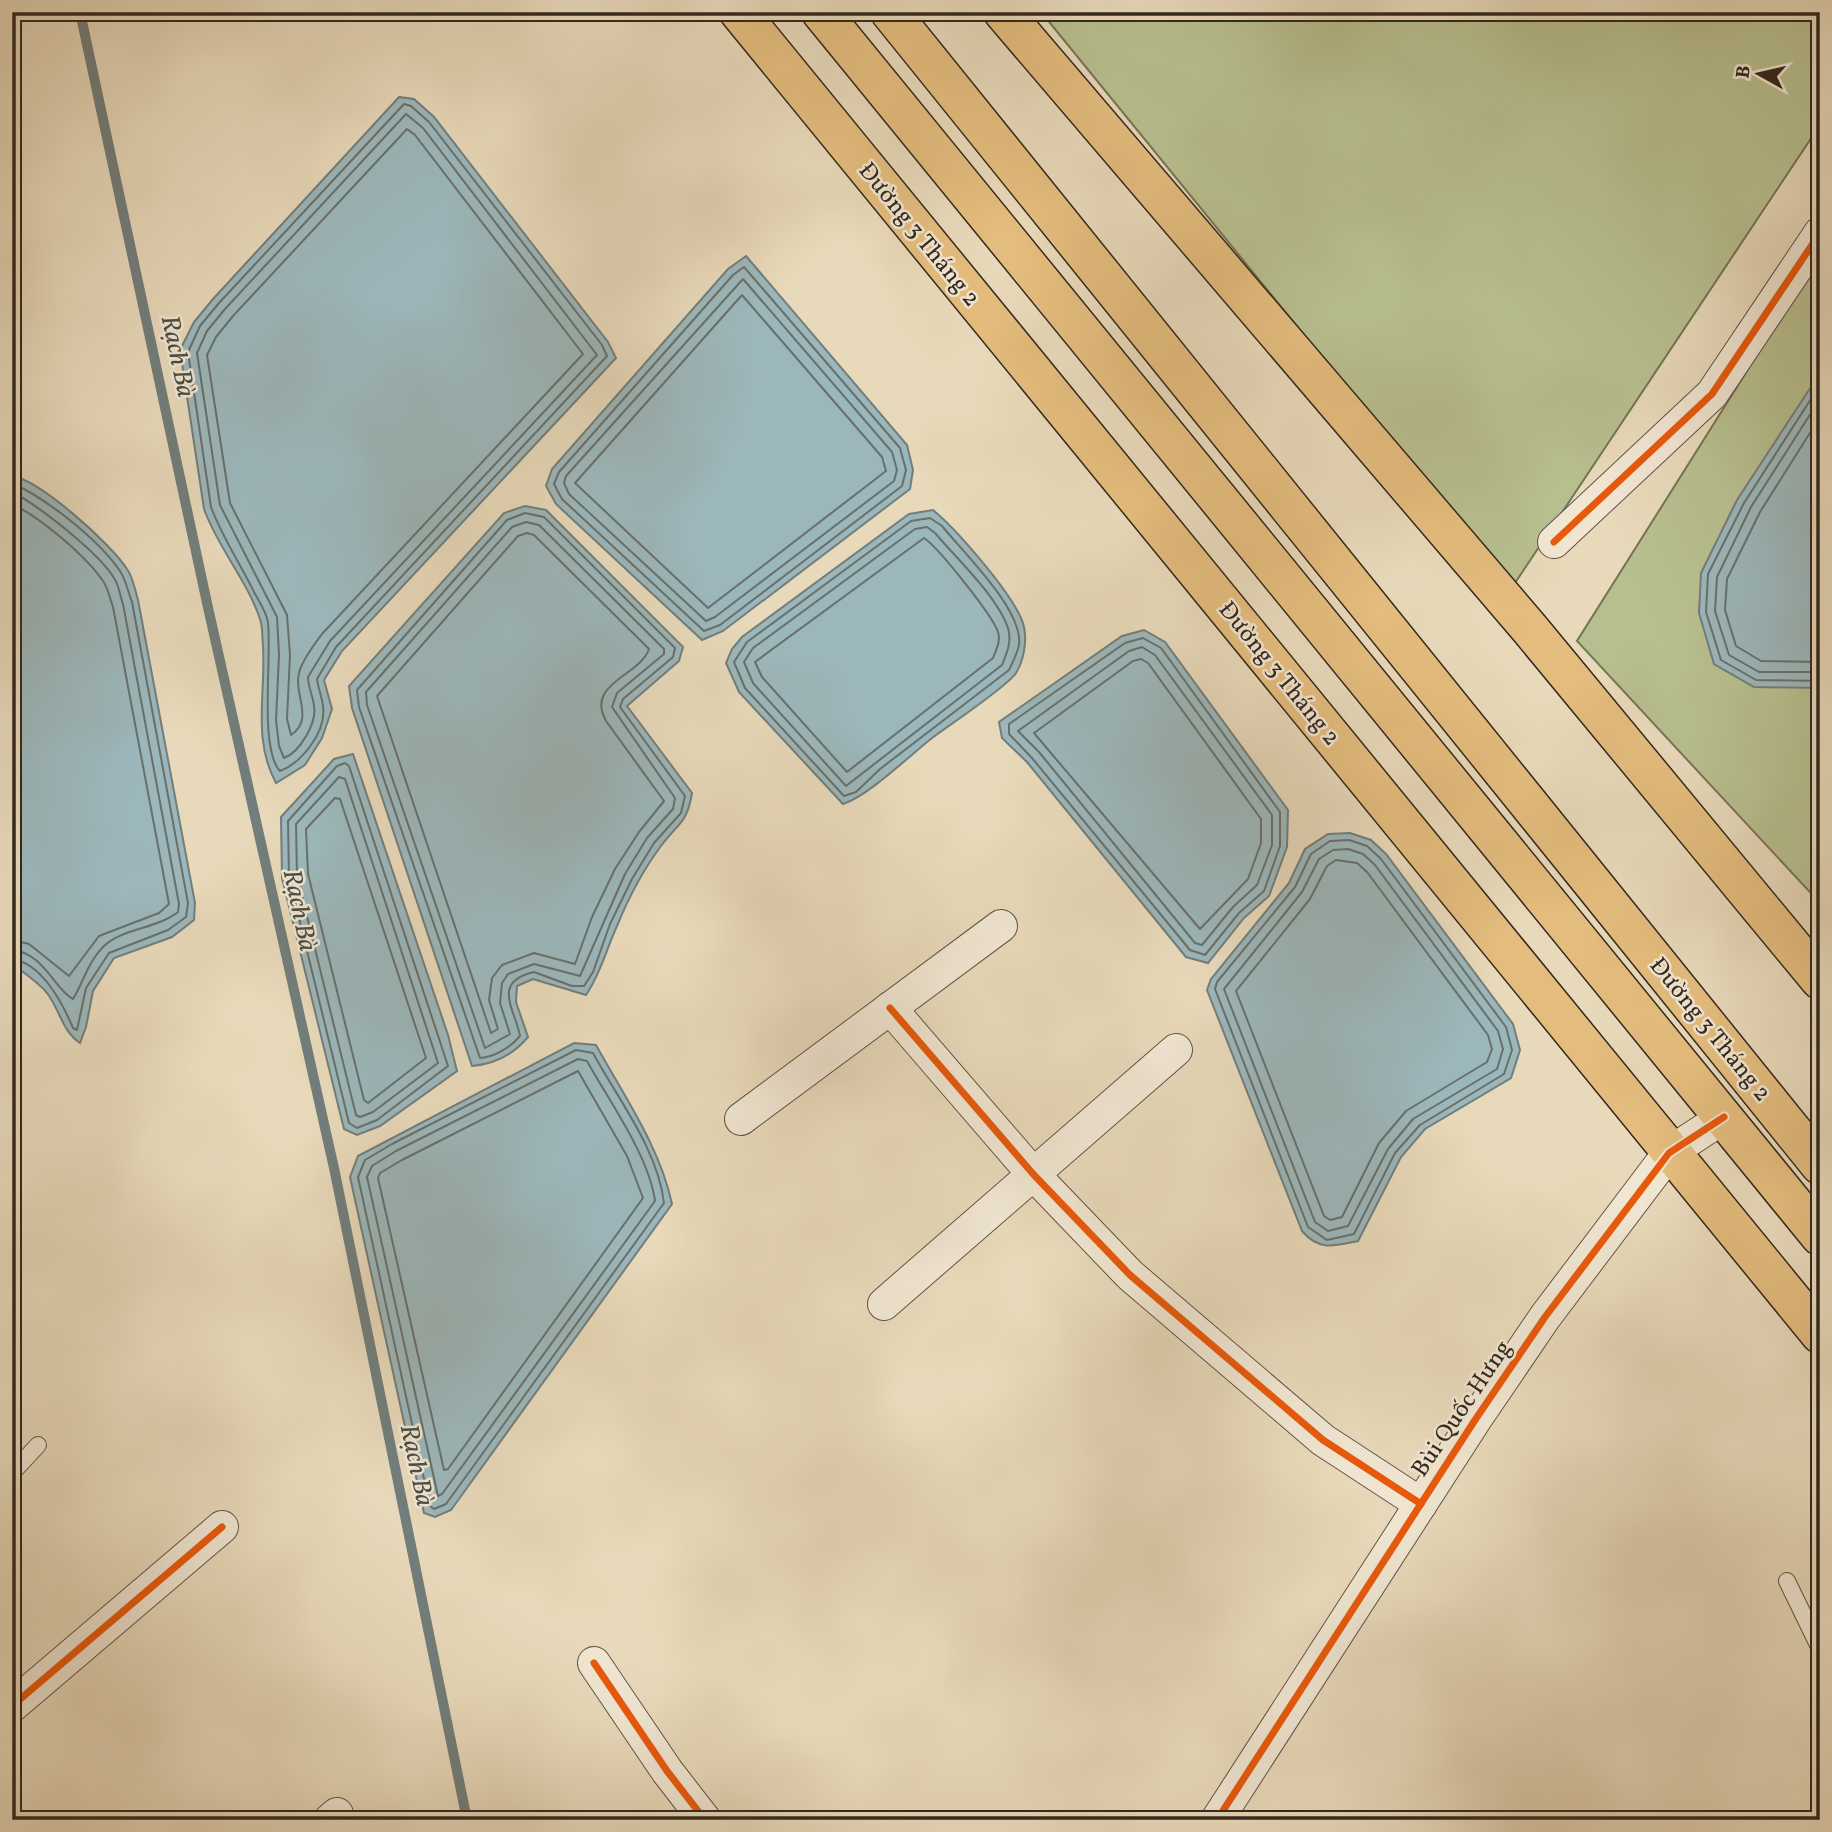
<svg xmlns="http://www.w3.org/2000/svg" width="1832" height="1832" font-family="Vollkorn,serif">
<rect width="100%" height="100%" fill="#e8d9ba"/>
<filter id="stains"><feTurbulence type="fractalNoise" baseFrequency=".00286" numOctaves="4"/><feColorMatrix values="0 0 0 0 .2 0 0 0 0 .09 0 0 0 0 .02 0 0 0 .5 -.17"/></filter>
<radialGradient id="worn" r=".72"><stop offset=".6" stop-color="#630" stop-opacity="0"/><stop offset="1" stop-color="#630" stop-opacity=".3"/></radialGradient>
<g fill="#b8bf8f" stroke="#757456" stroke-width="2">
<path d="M1041,12H1820V125L1511,589Z"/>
<path d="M1820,255V903L1577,641Z"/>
</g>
<g fill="#9cb7bb" stroke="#727e7c" stroke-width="2">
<path d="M399,97L414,99L434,117L608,342L616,358L342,651L324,680L332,709L322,738L305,765L276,783C252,739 266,693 263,646C262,637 263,627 260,619C247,580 218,548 204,509L180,350L194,322L213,299Z"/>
<path d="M746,256L907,445L913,470L910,489L723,631L702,640L556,504L546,486L552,469L728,269Z"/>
<path d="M1820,373V688L1754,687L1714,664L1699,613L1701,573L1737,500Z"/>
<path d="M12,476C40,480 111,544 127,569C133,577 135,590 138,600L195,903L194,920L172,937L114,958L93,991L86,1027L80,1043C62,1031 60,1010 47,993C37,981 24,973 12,964Z"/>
<path d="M525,506L546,510L683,647L679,661L627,706L692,793C687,824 678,823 661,846C643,870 628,899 617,926C606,950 601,973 586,995L533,979L517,986L516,1002L528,1037C513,1055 495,1064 472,1066L352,708L349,686L504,513Z"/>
<path d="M933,510C956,529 1018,599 1024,627C1027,641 1024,660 1016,673C1008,686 948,726 932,738C908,757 868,796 843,804L739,692L726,663L732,649L742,637L909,514Z"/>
<path d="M1144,630L1165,642L1288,810L1287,847L1269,896L1244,918L1208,963L1186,957L1027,762L1002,738L999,722L1122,636Z"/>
<path d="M353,754L448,1035L457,1071L380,1126L357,1135L344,1129L282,878L281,817L334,759Z"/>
<path d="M1350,833L1371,840L1386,854L1513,1024L1520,1050L1511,1078L1425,1129L1401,1157L1358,1241C1334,1246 1319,1251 1302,1231L1207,990L1211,979L1289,883L1305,849L1328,834Z"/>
<path d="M574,1043L596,1045C624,1096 660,1147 672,1204L451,1510L435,1517L424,1513L350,1177L358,1156Z"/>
</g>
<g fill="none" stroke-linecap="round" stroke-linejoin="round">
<g stroke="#67706c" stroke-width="2">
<path d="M404,104L411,106L429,122L602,345L607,356L336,647L317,679C318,688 322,697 323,706C327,732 301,763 280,771C259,749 272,657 268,623C267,613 260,603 255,594C241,565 222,537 211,507L188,352L200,326L219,303Z"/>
<path d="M406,114L423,128L597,355L330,641L308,677C308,687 313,696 314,706C317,723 300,752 284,758L279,746L276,720L279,655L277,617L220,505L197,353L207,331L225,309Z"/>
<path d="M407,129L415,135L583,354L322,634C314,645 302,660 299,673C293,694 315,719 291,735L287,719L290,655L287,615L230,503L207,355L216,337L233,316Z"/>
<path d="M744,267L900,448L906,470L902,486L720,625L704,631L562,499L554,484L559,472L733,275Z"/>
<path d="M743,279L892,452L897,470L894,481L715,617L706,621L569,494L564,483L566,476Z"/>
<path d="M742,295L882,457L886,471L708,608L575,483Z"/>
<path d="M1820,385L1744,503L1708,574L1706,612L1721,660L1756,680L1820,681"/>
<path d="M1820,399L1751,507L1717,577L1715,611L1729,655L1759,672H1820"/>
<path d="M1820,417L1760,512L1727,579L1725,610L1736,646L1761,661L1820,662"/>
<path d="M12,483C47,499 98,539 120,571C126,580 128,592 132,602L188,903L186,917L168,930L109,953L86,988L77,1030L73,1028C63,1004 42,963 12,959"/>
<path d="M12,492C38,505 99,553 114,578C119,585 120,596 123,604L179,904L178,912C157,929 122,928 103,947C88,962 83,983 73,999C55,990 43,952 12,950"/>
<path d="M12,504C40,517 86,556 103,581C108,588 110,599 113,607L169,904L159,913L99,936L69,976L29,944L12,940"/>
<path d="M525,513L544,517L675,648L673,657L623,699L620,707L685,796L681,813L654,843L632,879L610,924L593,972L584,986H572L534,972C491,982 515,1009 520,1036C510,1048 494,1057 480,1058L359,707L357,690L507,520Z"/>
<path d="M930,518L942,526C963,552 1023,610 1019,644C1018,653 1012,663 1009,670L880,769L856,792L844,796L745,688L734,662L747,642L911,521Z"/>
<path d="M526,522L539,525L664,649V654L617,693L612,707L675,798L673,809L647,838L625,874L580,976L534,964L508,974L502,983L500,1003L510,1034L485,1048L367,705L366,692L512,527Z"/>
<path d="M927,527L935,533C957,559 997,596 1008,628C1012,641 1007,653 1002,665L846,786L753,683L744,662L753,648L915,529Z"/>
<path d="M527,533L534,535L649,649C640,676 585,683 606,721L664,801L639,832L615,869L592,917L575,964L534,953L502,965L492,978L489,1000L498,1029L491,1033L377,696L518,536Z"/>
<path d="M924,538C938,547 993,616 998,632C1001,641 996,650 993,658L847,772L762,677L755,662Z"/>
<path d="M1143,638L1161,648L1280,812V846L1264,891L1239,913L1205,955L1190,950L1032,758L1009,734V724L1125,643Z"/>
<path d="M1142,647L1155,655L1272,815V845L1257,885L1233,907L1202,945L1195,943L1039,752L1018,731L1129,651Z"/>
<path d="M1141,659L1148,663L1261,819V843L1248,879L1200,929L1034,733L1133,661Z"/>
<path d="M345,763L349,766L448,1066L377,1120L357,1128L349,1123L289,877L288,821L337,766Z"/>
<path d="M339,777L345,779L438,1063L373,1112L360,1117L356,1115L297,876L296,824Z"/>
<path d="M335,798L340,799L426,1058L368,1103L364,1100L308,874L306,829Z"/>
<path d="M1349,840L1367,846L1381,859L1506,1027L1512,1050L1504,1074L1420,1125L1395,1153L1354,1234L1327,1240L1308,1227L1215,989L1217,982L1295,887L1311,854L1330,841Z"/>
<path d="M1348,849L1363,854L1375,865L1498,1031L1503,1049L1497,1069L1413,1119L1388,1149L1348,1226L1328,1231L1315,1222L1224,989L1302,892L1319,859L1333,850Z"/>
<path d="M1336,860L1357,863L1367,872L1488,1035L1492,1049L1487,1062L1406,1111L1379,1143L1342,1217L1330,1220L1324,1216L1236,991L1310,899L1327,866Z"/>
<path d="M576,1050L593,1053C618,1099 658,1150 664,1203L446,1504L434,1509L430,1506L358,1177L365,1160L392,1144Z"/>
<path d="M578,1059L587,1061C609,1101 649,1156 655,1201L442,1494L438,1496L367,1177L372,1166L396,1151Z"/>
<path d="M578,1071L627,1156L643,1198L448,1469L444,1470L378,1178L380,1173L402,1160Z"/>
</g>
<path stroke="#727e7c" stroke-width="10" d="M80,12L207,603L334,1168L467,1820"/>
<g stroke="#605445" stroke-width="18">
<g id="service">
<path d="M12,1473L38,1445"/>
<path d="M1787,1581L1820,1649"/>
</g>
</g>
<g stroke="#605445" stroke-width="34">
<g id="minor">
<path d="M1554,542L1712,394L1820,233"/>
<path d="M890,1008L1034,1175L1130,1275L1323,1440L1421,1504"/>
<path d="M741,1119L1001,926"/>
<path d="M884,1304L1176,1050"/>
<path d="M594,1663L667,1771L705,1820"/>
<path d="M12,1706L222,1527"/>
<path d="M330,1820L337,1814"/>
<path d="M1217,1820L1475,1420L1545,1317L1669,1153L1724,1117"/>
</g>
</g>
<g stroke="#32281e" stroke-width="41">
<g id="primary">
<path d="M739,12L1820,1334"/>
<path d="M821,12L1820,1236"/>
<path d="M890,12L1820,1165"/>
<path d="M1003,12L1530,629L1820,980"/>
</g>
</g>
<use href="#service" stroke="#f0e6d2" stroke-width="16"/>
<use href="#minor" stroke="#f0e6d2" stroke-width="32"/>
<use href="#primary" stroke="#e4bc7d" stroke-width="38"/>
<g stroke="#f0e6d2" stroke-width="11">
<g id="cycleway">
<path d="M1554,542L1712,394L1820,233"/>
<path d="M890,1008L1034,1175L1130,1275L1323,1440L1421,1504"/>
<path d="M594,1663L667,1771L705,1820"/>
<path d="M12,1706L222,1527"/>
<path d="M1217,1820L1475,1420L1545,1317L1669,1153L1724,1117"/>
</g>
</g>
<use href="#cycleway" stroke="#e8590c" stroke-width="7"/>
</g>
<g text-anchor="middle" stroke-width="5" stroke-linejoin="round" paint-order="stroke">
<g font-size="24" fill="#32281e" stroke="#f0e6d2">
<text transform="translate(920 234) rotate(51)" y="8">Đường 3 Tháng 2</text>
<text transform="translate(1280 673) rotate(51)" y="8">Đường 3 Tháng 2</text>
<text transform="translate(1711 1029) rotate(51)" y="8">Đường 3 Tháng 2</text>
<text transform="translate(1461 1408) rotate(-56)" y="8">Bùi Quốc Hưng</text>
</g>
<g font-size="26" font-style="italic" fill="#4c4c45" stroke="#f0e6d2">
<text transform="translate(179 356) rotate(78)" y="9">Rạch Bà</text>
<text transform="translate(301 910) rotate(78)" y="9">Rạch Bà</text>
<text transform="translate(418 1465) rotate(78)" y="9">Rạch Bà</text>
</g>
</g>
<rect width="1832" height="1832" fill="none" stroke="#e8d9ba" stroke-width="42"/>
<rect x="14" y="14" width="1804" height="1804" fill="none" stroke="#32281e" stroke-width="3.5"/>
<rect x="21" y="21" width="1790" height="1790" fill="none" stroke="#32281e" stroke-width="2"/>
<g transform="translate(1759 74) rotate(278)" stroke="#f0e6d2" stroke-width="5" paint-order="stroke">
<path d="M0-5L12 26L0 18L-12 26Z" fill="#32281e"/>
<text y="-10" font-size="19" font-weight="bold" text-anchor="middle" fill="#32281e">B</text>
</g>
<rect width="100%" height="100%" filter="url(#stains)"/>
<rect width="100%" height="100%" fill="url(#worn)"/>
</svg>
